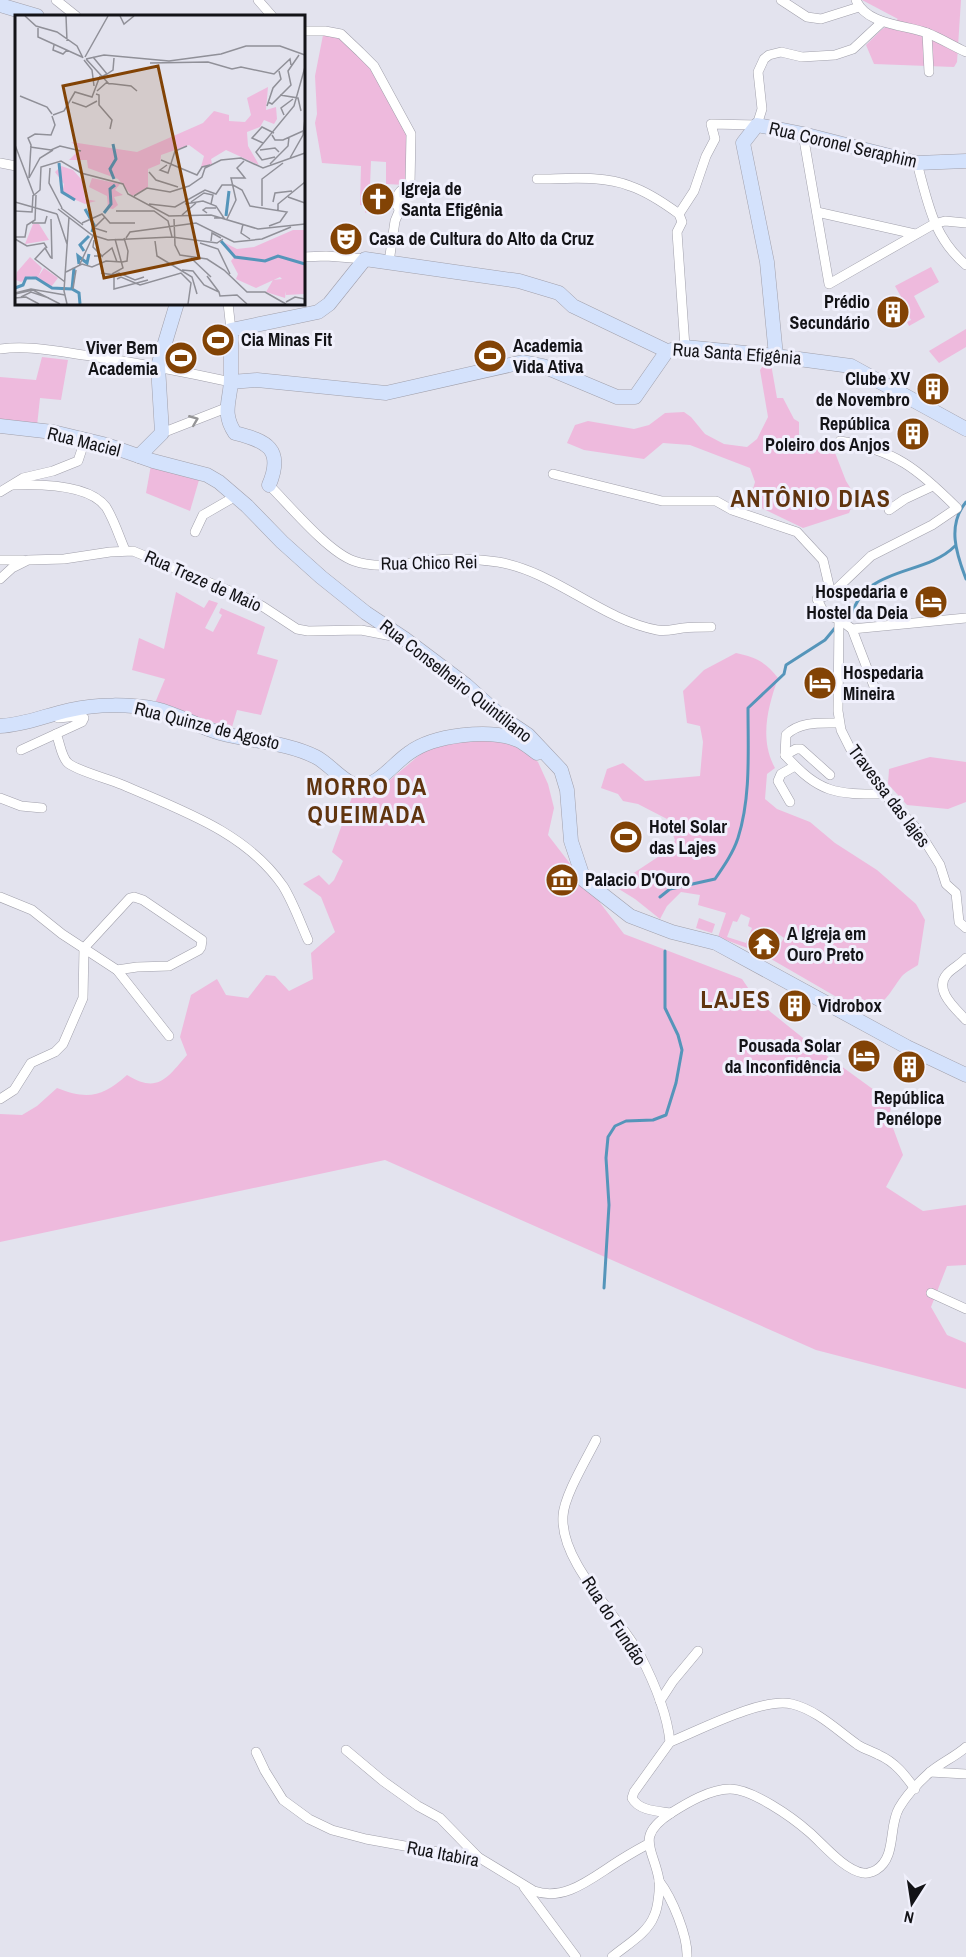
<svg xmlns="http://www.w3.org/2000/svg" width="966" height="1957" font-family="'Archivo Narrow',sans-serif">
<rect width="100%" height="100%" fill="#e3e3ee"/>
<g fill="#eebadd" fill-rule="evenodd">
<path d="M862,0H961L957,62L954,67L874,64L866,45L881,30L898,19Z"/>
<path d="M341,34L368,66L410,129L405,185L386,184V162L371,161L369,211L365,213L366,206L360,205L361,166L322,163L315,123L317,114L315,76L323,35Z"/>
<path d="M931,267L939,282L914,296L925,317L909,326L907,322L911,320L902,304L904,302L895,286Z"/>
<path d="M966,329V347L939,363L929,351Z"/>
<path d="M42,357L68,360L61,400L40,398L37,426L0,422V377L36,380Z"/>
<path d="M765,363L771,364L777,398H783L794,419L799,422V442L808,446L832,445L846,481L856,497L849,513L803,528L749,502L755,482L750,468L690,445L663,443L644,459L584,450L567,443L575,425L588,421L634,429L649,425L665,413L684,412L691,417L705,434L724,444L747,447L757,439L768,417L760,370Z"/>
<path d="M151,465L199,480L190,511L146,493Z"/>
<path d="M176,592L204,608L209,600L218,603L205,628L213,632L222,615L219,613L221,608L265,627L257,654L278,660L261,715L237,710L232,727L199,719L155,703L165,679L132,670L139,638L164,649Z"/>
<path d="M736,653C755,657 766,662 778,678C768,707 759,739 775,768L767,774L765,799L777,809L810,822L835,843L877,870L916,904L925,920L918,965C913,968 906,972 902,976C886,997 888,1004 859,1010L771,959L784,938L769,927L767,931L762,929L750,949L718,937L726,913L698,905L700,895L681,892L667,906L660,919L635,899L614,886L673,847L675,840L667,819L638,804L623,801L618,794L601,788L607,769L623,763L645,781L700,776L703,742L700,726L687,723L683,691L704,670ZM741,914L750,918L748,926L752,928L746,943L727,937L733,921L737,922Z"/>
<path d="M493,739L519,746L538,762L548,784L554,808L548,835L624,934L742,979L757,1001L808,1042L892,1103L889,1117L903,1155L886,1187L923,1211L966,1205V1265L947,1266L931,1307L947,1335L966,1343V1389L816,1350L385,1160L0,1242V1114L22,1115L37,1106L57,1088C87,1100 103,1097 127,1075C158,1094 167,1078 187,1055L180,1037L191,995L217,979L226,995L248,998L266,975L275,976L289,991L313,979L311,953L335,932L321,897L303,884L319,875L329,885L334,880L343,861L332,852L352,797L371,796L423,752L443,742Z"/>
<path d="M930,757L966,762V802L948,809L907,805L888,784L889,769Z"/>
<path d="M699,918L715,924L712,933L696,928Z"/>
</g>
<path fill="#5595ba" d="M628,829L635,840L625,845L618,834Z"/>
<g fill="none" stroke-linecap="round" stroke-linejoin="round">
<g stroke="#5595ba" stroke-width="3">
<path d="M966,502C947,525 956,553 966,579"/>
<path d="M847,622L850,621C862,564 923,578 955,546"/>
<path d="M660,897L670,889L715,879C724,866 733,853 738,838C751,797 748,751 748,708L784,674L786,665L825,640L835,628"/>
<path d="M604,1288L609,1205L606,1158L608,1137L615,1126L626,1121L653,1120L666,1115L676,1083L682,1050L678,1035L665,1008V951"/>
</g>
<g stroke="#a1a0ab" stroke-width="10">
<g id="street">
<path d="M56,0L76,16"/>
<path d="M258,0L272,16"/>
<path d="M781,0L807,17L821,19L859,7"/>
<path d="M856,0C866,25 906,25 927,33C940,38 953,46 966,52"/>
<path d="M303,31H325L341,34L360,52L374,66L411,134L410,185L395,221L389,262"/>
<path d="M927,33L929,72"/>
<path d="M803,134L829,284L934,224L945,221L966,223"/>
<path d="M0,163L16,166"/>
<path d="M917,163C928,203 933,237 966,265"/>
<path d="M537,179C567,179 602,175 630,186C648,192 664,203 679,214"/>
<path d="M399,209L395,202C398,192 401,189 410,185"/>
<path d="M817,212L915,234"/>
<path d="M303,257L326,256L365,259"/>
<path d="M228,303L231,330"/>
<path d="M685,347L677,232L682,222L679,214L694,191L706,156L715,139L711,124L757,125L762,109L758,72L764,59L769,55L781,52L802,57L835,55L853,49L882,22"/>
<path d="M0,349C31,345 61,352 91,356C138,363 185,372 231,382"/>
<path d="M162,433L226,408"/>
<path d="M553,474L662,501H716L732,510L797,532L823,560L831,594L817,599L825,615L839,619L852,629L966,618"/>
<path d="M13,485C39,484 89,484 106,507C114,520 119,536 125,550"/>
<path d="M269,485C290,506 328,552 354,561C380,570 408,562 435,560C455,558 478,559 498,562C556,572 600,619 657,630C666,632 674,629 683,628C692,627 702,627 711,627"/>
<path d="M0,492L23,478L53,471L78,461L85,440"/>
<path d="M889,510L905,499L933,486"/>
<path d="M195,532L203,515L236,496"/>
<path d="M0,560H23"/>
<path d="M0,579L12,568L28,560L64,559L110,552L133,551L242,596L262,606L297,629L308,631L361,630L397,637"/>
<path d="M831,594L871,556L932,525L957,508C918,469 895,450 840,441"/>
<path d="M839,619L838,711L841,730L850,748L884,794L918,830L940,865L946,884L956,893L959,922L966,928"/>
<path d="M852,629L875,689"/>
<path d="M839,723C821,723 800,721 786,735L785,755C820,794 835,794 884,794"/>
<path d="M56,734C60,742 61,757 68,763C77,771 110,779 123,785C180,810 246,832 283,886C293,902 300,922 308,940"/>
<path d="M21,750L82,722L84,718L79,716L58,718"/>
<path d="M785,755L796,749H801L830,775"/>
<path d="M0,798L21,806L42,808"/>
<path d="M790,802L778,781L781,774L795,766"/>
<path d="M0,897L32,910L62,934L117,970L169,1036"/>
<path d="M966,958C960,965 952,968 947,974C933,990 956,1009 966,1020"/>
<path d="M0,1099L14,1090L31,1063L55,1052L63,1044L83,998L84,948L130,898L134,897L143,900L202,940L201,947L199,950L169,966L137,967L117,970"/>
<path d="M931,1293L966,1309"/>
<path d="M596,1440C586,1460 564,1496 563,1516C560,1563 619,1616 640,1655C654,1682 667,1712 670,1742L634,1792L632,1798C639,1811 658,1811 671,1813"/>
<path d="M660,1701L673,1681L698,1651"/>
<path d="M670,1742C700,1730 762,1697 792,1704C817,1710 838,1731 858,1745C864,1749 872,1751 879,1755C895,1762 905,1775 915,1789"/>
<path d="M346,1750L383,1781L418,1806L440,1818L478,1857"/>
<path d="M256,1752L265,1771L283,1800L309,1819L332,1830L366,1839L460,1856L478,1857L534,1891C563,1901 588,1881 611,1866C623,1858 635,1851 648,1844"/>
<path d="M930,1772L966,1774"/>
<path d="M659,1881C672,1898 688,1936 687,1957"/>
<path d="M524,1887L576,1957"/>
<path d="M612,1957C626,1945 647,1934 654,1916C658,1908 660,1889 659,1880C654,1849 634,1837 671,1813C687,1803 710,1789 730,1789C752,1789 792,1817 809,1832C823,1844 844,1870 863,1873C867,1874 872,1872 876,1870C897,1857 888,1827 899,1808C906,1796 919,1782 929,1773C940,1763 955,1757 966,1747"/>
</g>
</g>
<g stroke="#a1a0ab" stroke-width="15">
<g id="secondary">
<path d="M0,5L37,16"/>
<path d="M776,356L767,262L743,143L757,125L803,134L917,163L966,161"/>
<path d="M231,382L257,380L386,393L523,362L543,366L617,397H635L667,351"/>
<path d="M0,426L53,432L107,445L153,461L207,475L219,482L247,506L282,542L321,577L366,613L405,639L466,685L503,718L528,735L561,770L567,790L571,841L584,880L630,916L672,932L716,943L907,1047L966,1075"/>
<path d="M139,456L162,433L158,366L177,303"/>
<path d="M269,485C284,449 267,441 235,433C221,412 231,400 231,378C231,362 231,346 231,330L318,312L329,304L365,259L519,281L559,293L573,306L667,351L685,347L776,356L851,366L966,429"/>
<path d="M0,726C25,725 46,715 70,710C97,704 129,704 156,709C178,714 198,727 220,733C253,742 286,742 316,757C330,764 347,787 361,786C380,784 394,763 409,753C433,735 490,728 518,740C525,743 531,749 537,753"/>
</g>
</g>
<use href="#street" stroke="#fff" stroke-width="9"/>
<use href="#secondary" stroke="#d4e2fc" stroke-width="14"/>
</g>
<defs><path id="oneway-chevron" d="M-2-3.5L2.5 0L-2 3.5" fill="none" stroke-width="1.6" stroke-linecap="round" stroke-linejoin="round" transform="scale(1.5)"/></defs>
<use stroke="#959597" href="#oneway-chevron" transform="translate(194 420) rotate(-22)"/>
<defs>
<g id="church-disc" transform="scale(1.725)"><circle r="9.5" fill="#824305" stroke="#f0f0fc"/><path d="M-1.2-6h2.4v3.5h3.3v2.4h-3.3V6h-2.4V-.1h-3.3v-2.4h3.3Z" fill="#fff"/></g>
<g id="theatre-disc" transform="scale(1.725)"><circle r="9.5" fill="#824305" stroke="#f0f0fc"/><path d="M-5-5.5Q0-4 5-5.5V0Q5 5 0 6Q-5 5-5 0ZM-3.3-2.5H-1v1.5H-3.3ZM1-2.5H3.3v1.5H1ZM-2.8 1Q0 5.5 2.8 1Z" fill="#fff"/></g>
<g id="building-disc" transform="scale(1.725)"><circle r="9.5" fill="#824305" stroke="#f0f0fc"/><path d="M-4-6H4V6H1V3H-1V6H-4ZM-2.5-4.3h1.7v1.8h-1.7ZM.8-4.3h1.7v1.8H.8ZM-2.5-1h1.7V.8h-1.7ZM.8-1h1.7V.8H.8Z" fill="#fff"/></g>
<g id="stadium-disc" transform="scale(1.725)"><circle r="9.5" fill="#824305" stroke="#f0f0fc"/><path d="M0-5a6.5 5 0 1 0 0 10a6.5 5 0 1 0 0-10ZM-3.5-1.8h7v3.6h-7Z" fill="#fff"/></g>
<g id="hotel-disc" transform="scale(1.725)"><circle r="9.5" fill="#824305" stroke="#f0f0fc"/><path d="M-6-4.5h1.5V1H6V5H4.5V3h-9V5H-6ZM-4 0a1.8 1.8 0 1 1 3.6 0ZM.5 0V-2.5h3Q6-2.5 6 0Z" fill="#fff"/></g>
<g id="museum-disc" transform="scale(1.725)"><circle r="9.5" fill="#824305" stroke="#f0f0fc"/><path d="M0-6L6-3V-2H-6V-3ZM-5-1h2V3h-2ZM-1-1h2V3h-2ZM3-1h2V3H3ZM-6 4H6V6H-6Z" fill="#fff"/></g>
<g id="temple-disc" transform="scale(1.725)"><circle r="9.5" fill="#824305" stroke="#f0f0fc"/><path d="M0-6L5-2H3V0L6.5 2.5H4V6H1.5V3h-3V6H-4V2.5H-6.5L-3 0V-2H-5Z" fill="#fff"/></g>
</defs>
<g fill-rule="evenodd">
<use href="#church-disc" x="378" y="199"/>
<use href="#theatre-disc" x="346" y="239"/>
<use href="#building-disc" x="893" y="312"/>
<use href="#stadium-disc" x="218" y="340"/>
<use href="#stadium-disc" x="490" y="356"/>
<use href="#stadium-disc" x="181" y="358"/>
<use href="#building-disc" x="933" y="389"/>
<use href="#building-disc" x="913" y="434"/>
<use href="#hotel-disc" x="931" y="602"/>
<use href="#hotel-disc" x="820" y="683"/>
<use href="#stadium-disc" x="626" y="837"/>
<use href="#museum-disc" x="562" y="880"/>
<use href="#temple-disc" x="764" y="944"/>
<use href="#building-disc" x="795" y="1006"/>
<use href="#hotel-disc" x="864" y="1056"/>
<use href="#building-disc" x="909" y="1067"/>
</g>
<g text-anchor="middle" stroke-width="6" stroke-linejoin="round" paint-order="stroke">
<g font-size="18" fill="#131317" stroke="#f0f0fc">
<text transform="translate(843 145) rotate(13)" y="6">Rua Coronel Seraphim</text>
<text transform="translate(737 354) rotate(4)" y="6">Rua Santa Efigênia</text>
<text transform="translate(84 442) rotate(14)" y="6">Rua Maciel</text>
<text transform="translate(429 563) rotate(-1)" y="6">Rua Chico Rei</text>
<text transform="translate(203 581) rotate(24)" y="6">Rua Treze de Maio</text>
<text transform="translate(456 681) rotate(38)" y="6">Rua Conselheiro Quintiliano</text>
<text transform="translate(207 726) rotate(14)" y="6">Rua Quinze de Agosto</text>
<text transform="translate(889 796) rotate(53)" y="6">Travessa das lajes</text>
<text transform="translate(614 1621) rotate(57)" y="6">Rua do Fundão</text>
<text transform="translate(443 1854) rotate(11)" y="6">Rua Itabira</text>
</g>
<g font-size="18" font-weight="bold" fill="#131317" stroke="#f0f0fc" text-anchor="start">
<text x="401" y="195">Igreja de<tspan x="401" dy="21">Santa Efigênia</tspan></text>
<text x="369" y="245">Casa de Cultura do Alto da Cruz</text>
<text x="870" y="308" text-anchor="end">Prédio<tspan x="870" dy="21">Secundário</tspan></text>
<text x="241" y="346">Cia Minas Fit</text>
<text x="513" y="352">Academia<tspan x="513" dy="21">Vida Ativa</tspan></text>
<text x="158" y="354" text-anchor="end">Viver Bem<tspan x="158" dy="21">Academia</tspan></text>
<text x="910" y="385" text-anchor="end">Clube XV<tspan x="910" dy="21">de Novembro</tspan></text>
<text x="890" y="430" text-anchor="end">República<tspan x="890" dy="21">Poleiro dos Anjos</tspan></text>
<text x="908" y="598" text-anchor="end">Hospedaria e<tspan x="908" dy="21">Hostel da Deia</tspan></text>
<text x="843" y="679">Hospedaria<tspan x="843" dy="21">Mineira</tspan></text>
<text x="649" y="833">Hotel Solar<tspan x="649" dy="21">das Lajes</tspan></text>
<text x="585" y="886">Palacio D'Ouro</text>
<text x="787" y="940">A Igreja em<tspan x="787" dy="21">Ouro Preto</tspan></text>
<text x="818" y="1012">Vidrobox</text>
<text x="841" y="1052" text-anchor="end">Pousada Solar<tspan x="841" dy="21">da Inconfidência</tspan></text>
<text x="909" y="1104" text-anchor="middle">República<tspan x="909" dy="21">Penélope</tspan></text>
</g>
<g font-size="24" font-weight="bold" letter-spacing="1.5" fill="#60340f" stroke="#f0f0fc">
<text x="811" y="507">ANTÔNIO DIAS</text>
<text x="367" y="795">MORRO DA<tspan x="367" dy="28">QUEIMADA</tspan></text>
<text x="736" y="1008">LAJES</text>
</g>
</g>
<g transform="translate(15 15)">
<rect width="290" height="290" fill="#e3e3ee"/>
<path d="M253,72L251,95L261,92L262,104L259,109L249,105L245,112L232,117L233,131L244,150L211,135L196,144L197,149L186,152L189,141L174,130L146,140L145,149L133,154V172L117,181L103,164L73,153L72,145H54L65,134L56,127L122,137L188,108L199,96L214,100V106L230,107L236,100L232,83ZM46,151L58,155L67,165L70,184L81,186L70,189L47,179L49,169L40,157ZM77,163L105,169L100,175L108,180L99,182L103,190L98,194L93,193L92,181L74,172ZM18,209H24L34,225L10,229ZM278,215H289V279L271,280V276L270,283L251,277L258,265L267,264L265,262L241,273L221,264L223,259L216,246L220,241L208,227L222,234L239,232ZM15,242L27,253L23,262L29,253L43,263L36,272L16,261L6,267L1,265L2,257Z" fill="#eebadd"/>
<path fill="none" stroke="#5595ba" stroke-width="3" d="M98,129L101,144L95,154L99,164M44,148L47,177L60,185M70,194L79,210L77,217M89,198L96,189L95,174L100,170M211,201L214,176M206,226L220,242L250,246L263,241L290,249M69,236L65,230L74,221M64,249L63,241L72,248L74,239M0,273L8,270L11,263H21L37,273L57,274L64,278L65,289M57,274L59,253"/>
<path fill="none" stroke="#909098" stroke-width="1.5" d="M10,1L21,11L42,17L62,31L68,43M51,1L52,26M105,1L109,9L119,1M23,11V22L67,42M39,30L38,35L48,39L52,35M70,42L93,1M78,42L92,59L86,62M71,44L89,40L154,46L206,39L231,31H265L290,40M71,44L94,69M69,45L77,55L79,71M135,48L193,47L217,54L226,52L259,59L275,44L276,50M92,59L98,55L99,43M82,76L91,68L116,71L122,76M81,79L84,80V90L97,105L95,114M265,80L283,83L286,96M5,81L32,92L37,99M57,87L71,92L82,86M253,87L257,89L276,70L273,56L284,40M252,91L258,73L266,64L264,56M38,100L49,96L60,77L77,82L85,61M269,100L266,93L278,84M257,120L260,125H268L288,116M248,128L237,123L247,112L259,118M0,130L19,180L25,175L26,152L46,146L66,158L108,169L113,179L154,201L196,200L243,214L290,209M15,132L36,135L45,131L66,136M245,135L260,133L264,137M260,142L247,145L241,137L279,91L290,52M275,143L288,120L290,104M146,145L182,160L187,152L195,150M255,149L273,131L274,122M152,150L145,155L153,158L160,136L172,131M35,153L34,168L47,193M134,157L141,165L163,172M14,163L16,130L13,123L20,119L36,120L40,110L37,101M14,163L25,143L38,135M119,181L132,173L155,177L174,171L187,162L190,153L206,145L226,143L248,153L290,138M273,182L290,188M0,187L42,199M176,187L189,178L198,180L196,189M258,187L260,178L277,176M134,189L160,192L190,175L201,179L207,170H218L227,175L235,191L272,197L265,207L254,211M170,189L188,186L201,191L209,203H199M247,191V164L268,148M46,193L68,210M43,194L77,220L93,225L157,222L202,228L208,224M263,195V189L290,167M0,196L17,197L18,180M101,196H139L153,206L157,222M192,198L188,195L191,193H201M42,199L52,229M167,200L181,188M90,202L79,213L92,217M36,204L37,244M159,204L160,230L165,240L192,244L209,255L232,277H250L271,289M212,204L221,185L216,163H230L222,153L229,146M17,208H30L32,201M67,208L87,199L95,208H120M228,209L226,218L235,224M0,222H10L12,210L20,205L21,180M111,223L115,217L181,208L219,227L247,224L276,212M0,224L12,231L29,228L32,233M79,225L78,232L88,242M140,226L142,241L177,262L182,279M196,226L197,218L206,223M185,228L203,234L215,259M79,241H87L97,233L102,247M36,243L30,233L20,244L50,267M176,243L196,262M107,247L112,246L113,236L109,223M64,251L78,221M167,255L178,256L189,270L204,277L205,281L222,280L232,289M51,257L67,249L77,252L91,246L107,247M86,258L99,260V274L133,265M97,259L108,253L100,224M99,260L104,258L120,265L129,262M192,261L204,277M102,264L106,262L125,270L166,258L176,268L173,289M58,274L61,255M0,278L16,274L50,280M0,279L18,275L45,289M6,282L16,277L34,283M0,283L11,282L24,289M271,287L280,282L290,284M52,289L49,276L54,202"/>
<path fill="#824305" fill-opacity="0.15" stroke="#824305" stroke-width="3" d="M143,51L184,243L89,263L48,71Z"/>
<rect width="290" height="290" fill="none" stroke="#131317" stroke-width="3"/>
</g>
<g transform="translate(912 1903) rotate(192)" stroke="#f0f0fc" stroke-width="4.5" paint-order="stroke">
<path d="M0-4.5L10 22L0 15L-10 22Z" fill="#131317"/>
<text y="-9" font-size="16" font-weight="bold" text-anchor="middle" fill="#131317">N</text>
</g>
</svg>
